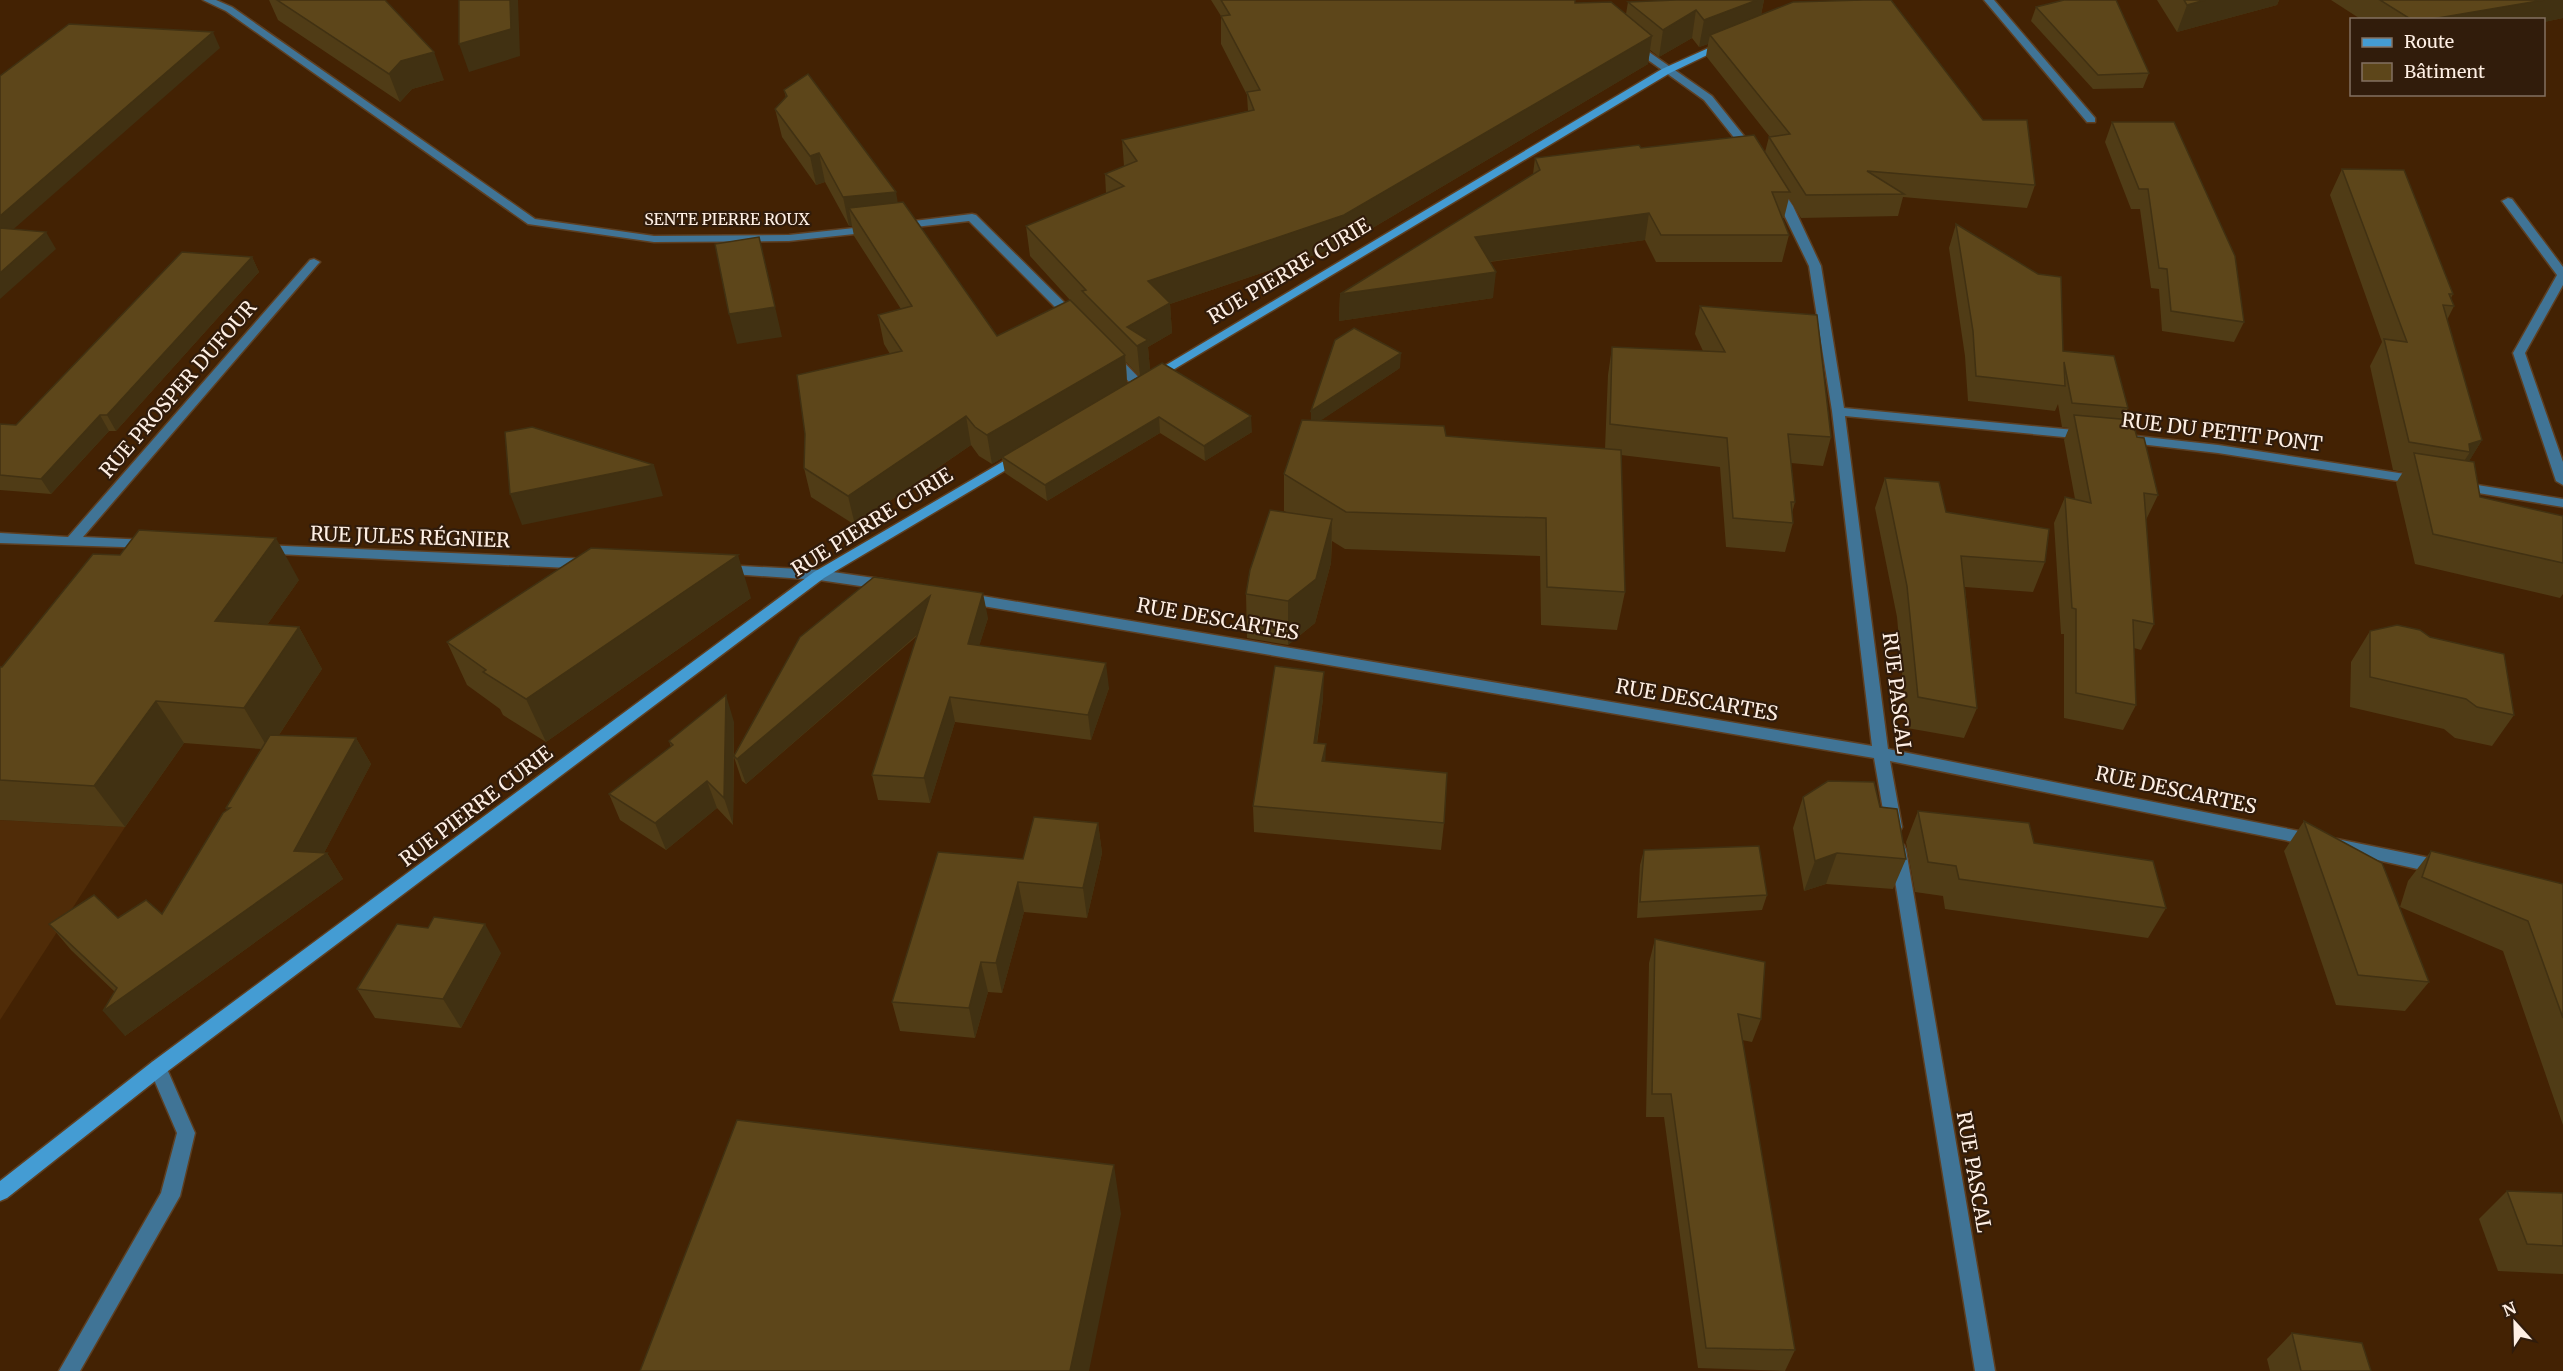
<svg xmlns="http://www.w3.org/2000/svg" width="2563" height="1371" font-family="Merriweather,serif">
<rect width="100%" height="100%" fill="#432203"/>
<path fill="#502c08" d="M0,820L125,827L0,1020Z"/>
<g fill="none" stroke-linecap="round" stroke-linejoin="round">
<g stroke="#5d3f22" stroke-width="3">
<g id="lane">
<path d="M1984,0H1994L2095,118V122H2087Z"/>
<path d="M158,1060L164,1062L195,1133L180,1196L80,1371H59L161,1193L177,1133L149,1068L152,1062Z"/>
</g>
</g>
<g stroke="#5d3f22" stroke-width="3">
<g id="street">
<path d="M203,0H216L232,7L535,219L654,236L789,235L873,226L879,229L873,232L789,241L654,242L528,224L226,11Z"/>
<path d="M1630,43H1636L1712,96L1756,151V155H1748L1704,100L1630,47Z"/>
<path d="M1777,187L1781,188L1793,206L1821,266L1844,408L2085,431L2091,435L2085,439L1845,416L1888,749L2314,834L2320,836L2322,840L2320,844L2314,846L1890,761L1902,827L1900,831H1888L1886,827L1874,758L965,603L958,598L965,593L1872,746L1832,411L1809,266L1772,190Z"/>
<path d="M2508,198L2512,199L2563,267V285L2525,353L2563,462V485L2556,481L2513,353L2557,275L2502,201Z"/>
<path d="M972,214L976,215L1078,316V322H1070L969,221L897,229L891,226L897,223Z"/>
<path d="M314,259L320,262L318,264L83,537L148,540L155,545L153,548L0,543V533L68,537L310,260Z"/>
<path d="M1112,353L1116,354L1143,382V388H1135L1108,360L1106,357Z"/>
<path d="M2127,435L2218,445L2418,476L2425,480L2418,484L2218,453L2122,442L2121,439L2122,436Z"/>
<path d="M2459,482L2563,499V507L2454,489L2452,486L2454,483Z"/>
<path d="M262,545L589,559L596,564L589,569L257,553L255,550L257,547Z"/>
<path d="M723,565L819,570L888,580L895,585L888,590L819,580L718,573L716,570Z"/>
<path d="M2337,839L2440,860L2446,862L2448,867L2446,872L2440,874L2337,851L2331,850L2329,845L2331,840Z"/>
<path d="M1898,844L1904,845L1906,850L1995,1371H1975L1890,850L1892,845Z"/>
</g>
</g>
<g stroke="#5d3f22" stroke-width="3">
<g id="secondary">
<path d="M1722,42L1730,44L1670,73L1156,380L1152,381L1146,377L1662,69Z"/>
<path d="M1021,451L1028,455L1026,458L824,578L164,1074L7,1198L0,1201V1181L152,1062L814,572Z"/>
</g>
</g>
<use href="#lane" fill="#407496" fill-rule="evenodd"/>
<use href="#street" fill="#407496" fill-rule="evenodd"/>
<use href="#secondary" fill="#449cd3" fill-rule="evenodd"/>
</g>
<g fill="#503c16" fill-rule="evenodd">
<path d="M269,0H277L444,80L412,89L400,102L278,20Z"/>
<path d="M1211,0H1575V3L1626,14L1628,2L1676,0H1764L1761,15L1983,120L2035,185L2027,208L1903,197L1898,216L1801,218L1789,198L1784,218H1782L1789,235L1782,262H1656L1645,240L1490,262L1493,298L1339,321L1340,294L1533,174L1535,158L1641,148L1765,152L1769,137H1770L1706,56L1708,44L1699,47L1692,38L1659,57L1650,50L1648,64L1344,245L1170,304L1172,333L1148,347L1150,370L1252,432L1205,461L1160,433L1047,501L1005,473L1002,458L992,464L979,456L971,445L855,525L811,497L804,468L890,354L884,344L878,315L901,309L854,236L852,226H849L825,182L816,185L782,137L775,109L786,98L784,90L898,203L997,336L1070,300L1030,256L1026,226L1106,193L1105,174L1124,166L1122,140L1248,111L1247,95L1221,44V16ZM1126,362L1139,376L1127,383Z"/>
<path d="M2157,0H2279L2277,5L2177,32Z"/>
<path d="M2331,0H2563V18L2544,22V20H2362Z"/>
<path d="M2036,7L2149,73L2143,88L2093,89L2031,21Z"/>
<path d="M2112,122L2244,322L2234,342L2162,331L2159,289L2151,288L2140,209H2131L2105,142Z"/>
<path d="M2342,169L2453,294L2451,298L2454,306L2447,320L2482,440L2469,461L2480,497L2563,516V594L2560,598L2415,564L2396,483L2403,472L2393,470L2370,366L2382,342L2330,195Z"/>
<path d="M1956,224L2063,351L2128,408L2123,419L2137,437L2158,495L2146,520L2154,624L2141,650L2134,648L2136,705L2123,730L2064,718V634H2061L2054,523L2065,497L2075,499L2064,440L2069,428L2062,427L2058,404L2055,411L1968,401L1965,356L1949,248Z"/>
<path d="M252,257L259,272L116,431H109L51,494L0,490V424L16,425Z"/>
<path d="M1700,306L1831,437L1823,466L1791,463L1795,502L1792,513L1793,523L1785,552L1726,547L1720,467L1621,455L1625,592L1617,630L1541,625L1540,556L1345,549L1332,541L1331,563L1315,623L1288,645L1247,638L1246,594L1286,512L1284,511V474L1311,420V411L1400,368L1321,420L1446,436L1605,449L1608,375L1612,347L1703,351L1695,334Z"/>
<path d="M1885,478L1946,512L2045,562L2033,592L1965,587L1977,708L1964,738L1907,728L1897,617L1875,508Z"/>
<path d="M299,580L267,625L299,627L322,669L279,735L356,738L371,764L324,853H327L343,879L125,1036L115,992L71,950L49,924L162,914L227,810L226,808L261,749L184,743L125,827L0,820V667Z"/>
<path d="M751,598L546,742L503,715L500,709L467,685L447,642Z"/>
<path d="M988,618L979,646L1109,688L1091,740L955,722L930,803L878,800L872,775L917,636L746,784L742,781L734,757L733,825L717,808L666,850L620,820L609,794L671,747L669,741L734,722V755L800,637Z"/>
<path d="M2370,631L2514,715L2492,746L2455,738L2444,729L2350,707L2351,662Z"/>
<path d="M1323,699L1317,744L1325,762L1444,823L1441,850L1254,832L1253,806Z"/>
<path d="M1803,797L1880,807L1906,859L1893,889L1826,884L1804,891L1793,828Z"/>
<path d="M1918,811L2034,843L2166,908L2148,938L1945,909L1943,896L1915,892L1906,842Z"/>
<path d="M2304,821L2429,982L2405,1011L2336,1005L2284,851Z"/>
<path d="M1098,823L1102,853L1087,918L1024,912L1002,993L988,992L975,1038L900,1031L892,1002L1023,859Z"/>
<path d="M1644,850L1767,895L1762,910L1637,918L1640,865Z"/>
<path d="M2431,851L2563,884V1125L2503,951L2400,907L2408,881Z"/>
<path d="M1655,939L1761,1019L1752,1042L1742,1040L1795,1350L1785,1371L1698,1368L1664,1117H1646L1649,963Z"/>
<path d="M501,953L461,1028L375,1018L357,989Z"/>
<path d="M2507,1191L2563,1193V1274L2498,1271L2479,1219Z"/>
<path d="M2292,1333L2371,1371H2270L2267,1359Z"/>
</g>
<g fill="#413112">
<path d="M510,0H518L520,56L469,72L459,44Z"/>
<path d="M1757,0H1764L1759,24L1710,35L1708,44L1699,47L1704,20Z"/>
<path d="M2205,0H2279L2277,5L2177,32L2187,5Z"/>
<path d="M2544,0H2563V18L2544,22V20H2426Z"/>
<path d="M1696,10L1692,38L1659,57L1663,30Z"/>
<path d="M213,32L220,48L0,241V216Z"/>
<path d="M1652,36L1648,64L1344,245L1170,304L1172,333L1148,347L1150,370L1140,376L1137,346L1127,327L1148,281Z"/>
<path d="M434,52L444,80L412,89L400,102L389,74L401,61Z"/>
<path d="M819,153L825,182L816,185L810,156Z"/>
<path d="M896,192L901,221L849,208L852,226H849L843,197Z"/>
<path d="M1649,213L1645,240L1472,264L1475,237Z"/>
<path d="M46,232L56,249L0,299V273Z"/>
<path d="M759,237L782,337L737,344L729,314Z"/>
<path d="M252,257L259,272L116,431L107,415Z"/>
<path d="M1496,272L1493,298L1339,321L1340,294Z"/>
<path d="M1401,353L1400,368L1311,427V411Z"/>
<path d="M1125,355L1127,384L992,464L987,435Z"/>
<path d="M100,415L109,431L51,494L41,479Z"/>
<path d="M966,416L971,445L855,525L848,496Z"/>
<path d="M1251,416L1252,432L1205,461L1204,446Z"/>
<path d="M1159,417L1160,433L1047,501L1045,485Z"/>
<path d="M2482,440L2465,468L2459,469L2470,452L2469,444Z"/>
<path d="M654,465L663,496L522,525L510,494Z"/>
<path d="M1332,519L1331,563L1315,623L1288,645V601Z"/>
<path d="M276,538L299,580L240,663L215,621Z"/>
<path d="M738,555L751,598L546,742L526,699Z"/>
<path d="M983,593L988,618L972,669L968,644Z"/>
<path d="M930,596L934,620L746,784L737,759Z"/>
<path d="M299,627L322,669L269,750L244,708Z"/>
<path d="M1106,663L1109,688L1091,740L1088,715Z"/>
<path d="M1324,672L1323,699L1313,770L1314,743Z"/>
<path d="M726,695L734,722L733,825L724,798Z"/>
<path d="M950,697L955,722L930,803L924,778Z"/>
<path d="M156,701L184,743L125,827L94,786Z"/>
<path d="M356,738L371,764L322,857L327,853L343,879L125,1036L103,1011L294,851Z"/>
<path d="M1326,744L1325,771L1322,761Z"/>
<path d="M707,781L717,808L666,850L655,823Z"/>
<path d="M1098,823L1102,853L1087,918L1083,888Z"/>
<path d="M1837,853L1826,884L1804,891L1815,861Z"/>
<path d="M1018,882L1024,912L1002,993L996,963Z"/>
<path d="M485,924L501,953L461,1028L443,999Z"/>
<path d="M981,962L988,992L975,1038L969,1008Z"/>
<path d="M1114,1165L1121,1214L1089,1371H1070Z"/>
</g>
<g fill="#5d461a" stroke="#413112" stroke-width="1.5">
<path d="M277,0H385L434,52L401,61L389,74Z"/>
<path d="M459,0H510L511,29L459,44Z"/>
<path d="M1221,0H1575V3L1611,2L1652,36L1344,215L1148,281L1170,303L1127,327L1148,340L1137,346L1082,291L1086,290L1026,226L1124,186L1105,174L1137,161L1122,140L1254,110L1247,92L1260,90L1221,16L1230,15Z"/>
<path d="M1676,0H1757L1704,20L1696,10L1663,30L1628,2Z"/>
<path d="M1863,0H1891L1983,120H2027L2035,185L1867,171L1904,194L1806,195L1769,137L1790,134L1710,35L1793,2Z"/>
<path d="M2064,0H2116L2149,73L2098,75L2036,7Z"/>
<path d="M2184,0H2205L2187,5Z"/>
<path d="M2380,0H2544L2426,20H2412Z"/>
<path d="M69,24L213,32L0,216V76Z"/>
<path d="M808,74L896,192L843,197L819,153L810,156L775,109L787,96L784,90Z"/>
<path d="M2112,122H2174L2235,256L2244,322L2171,311L2167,269L2159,268L2148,189H2139Z"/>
<path d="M1754,135L1790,192H1772L1789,235H1661L1649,213L1475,237L1496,272L1340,294L1540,170L1535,158L1639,145L1641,148Z"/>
<path d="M2342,169L2404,170L2453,294H2449L2454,306L2443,305L2482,440L2469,444L2470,452L2409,442L2384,339L2407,342Z"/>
<path d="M903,202L997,336L1070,300L1125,355L987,435L975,427L966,416L848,496L804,468L805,434L797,375L902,351L878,315L912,306L849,208Z"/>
<path d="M1956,224L2038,274L2061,277L2063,351L2114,356L2128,408L2072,403L2064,362L2065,386L1976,376L1973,331Z"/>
<path d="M0,228L46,232L0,273Z"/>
<path d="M759,237L775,307L729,314L715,244Z"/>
<path d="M182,252L252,257L107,415H100L41,479L0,475V424L16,425Z"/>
<path d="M1700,306L1817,315L1831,437L1788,434L1795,502H1791L1793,523L1733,518L1727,438L1610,424L1612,347L1725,352Z"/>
<path d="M1354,328L1401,353L1311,411L1335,340Z"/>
<path d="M1162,363L1251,416L1204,446L1159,417L1045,485L1002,457Z"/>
<path d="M2074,415L2132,420L2137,437L2144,438L2158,495L2144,493L2154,624L2133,620L2136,705L2076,693V609L2072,608L2065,497L2091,503Z"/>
<path d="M1302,420L1444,426L1446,436L1621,450L1625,592L1547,587L1546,518L1346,512L1284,474Z"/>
<path d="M532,427L654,465L510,494L505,432Z"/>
<path d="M2414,453L2474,462L2480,497L2563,516V563L2433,534Z"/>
<path d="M1885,478L1939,482L1946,512L2049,529L2045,562L1961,556L1977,708L1918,697L1907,586Z"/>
<path d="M1270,510L1332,519L1316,579L1288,601L1246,594L1250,570Z"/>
<path d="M139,530L276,538L215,621L299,627L244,708L156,701L94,786L0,780V667H2L93,554L120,555Z"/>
<path d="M591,548L738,555L526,699L483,672L486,670L447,642Z"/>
<path d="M874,577L983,593L968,644L1106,663L1088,715L950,697L924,778L872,775L930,596L737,759L734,756L800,637Z"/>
<path d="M2397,625L2420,630L2430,637L2504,654L2514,715L2477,707L2466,699L2370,677V631Z"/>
<path d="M1275,666L1324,672L1314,743L1326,744L1322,761L1447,773L1444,823L1253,806Z"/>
<path d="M726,695L724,798L707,781L655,823L609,794L673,745L669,741Z"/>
<path d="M270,735L356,738L294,851L327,853L103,1011L117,988L49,924L94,895L118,918L146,900L162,914L223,813L230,808H226Z"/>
<path d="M1828,781L1874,782L1880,807L1897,809L1906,859L1837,853L1815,861L1803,797Z"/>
<path d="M1918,811L2029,823L2034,843L2153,861L2166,908L1959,879L1956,866L1928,862Z"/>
<path d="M1034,817L1098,823L1083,888L1018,882L996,963L981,962L969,1008L892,1002L938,852L1023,859Z"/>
<path d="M2304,821L2382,863L2429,982L2358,975Z"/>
<path d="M1759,846L1767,895L1640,902L1644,850Z"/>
<path d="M2431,851L2563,884V1018L2528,921L2422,877Z"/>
<path d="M434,917L485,924L443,999L357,989L397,924L428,928Z"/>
<path d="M1655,939L1765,962L1761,1019L1738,1014L1795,1350L1706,1348L1671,1094H1652Z"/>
<path d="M737,1120L1114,1165L1070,1371H640Z"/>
<path d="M2507,1191L2563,1193V1246L2527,1244Z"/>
<path d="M2292,1333L2362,1343L2371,1371H2301Z"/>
</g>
<g text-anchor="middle" stroke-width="4.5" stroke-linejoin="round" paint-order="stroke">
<g font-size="16" fill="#feefe4" stroke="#311c0b">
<text x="727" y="225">SENTE PIERRE ROUX</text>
</g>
<g font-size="20" fill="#feefe4" stroke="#311c0b">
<text transform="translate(1289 271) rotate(-31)" y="7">RUE PIERRE CURIE</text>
<text transform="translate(178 389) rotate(-49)" y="7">RUE PROSPER DUFOUR</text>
<text transform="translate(2222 432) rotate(7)" y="7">RUE DU PETIT PONT</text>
<text transform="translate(872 522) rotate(-32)" y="7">RUE PIERRE CURIE</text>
<text transform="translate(410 537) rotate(2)" y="7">RUE JULES RÉGNIER</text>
<text transform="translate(1218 619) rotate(10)" y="7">RUE DESCARTES</text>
<text transform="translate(1897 693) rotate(83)" y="7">RUE PASCAL</text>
<text transform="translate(1697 700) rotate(10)" y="7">RUE DESCARTES</text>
<text transform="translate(2176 790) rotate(12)" y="7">RUE DESCARTES</text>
<text transform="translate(476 806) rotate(-37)" y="7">RUE PIERRE CURIE</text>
<text transform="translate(1974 1172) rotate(80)" y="7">RUE PASCAL</text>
</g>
</g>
<rect x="2350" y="18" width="195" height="78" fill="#311c0b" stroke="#837062" stroke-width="1.5"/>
<rect x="2362" y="38" width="30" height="9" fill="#449cd3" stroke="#837062" stroke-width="1.5"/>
<text x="2404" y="48" font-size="18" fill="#feefe4">Route</text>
<rect x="2362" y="63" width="30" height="18" fill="#5d461a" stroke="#837062" stroke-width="1.5"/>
<text x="2404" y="78" font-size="18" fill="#feefe4">Bâtiment</text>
<g transform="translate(2515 1323) rotate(338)" stroke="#311c0b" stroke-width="4.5" paint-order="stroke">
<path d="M0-4.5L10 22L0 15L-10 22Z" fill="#feefe4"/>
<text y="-9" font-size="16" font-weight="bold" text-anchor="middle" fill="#feefe4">N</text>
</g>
</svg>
